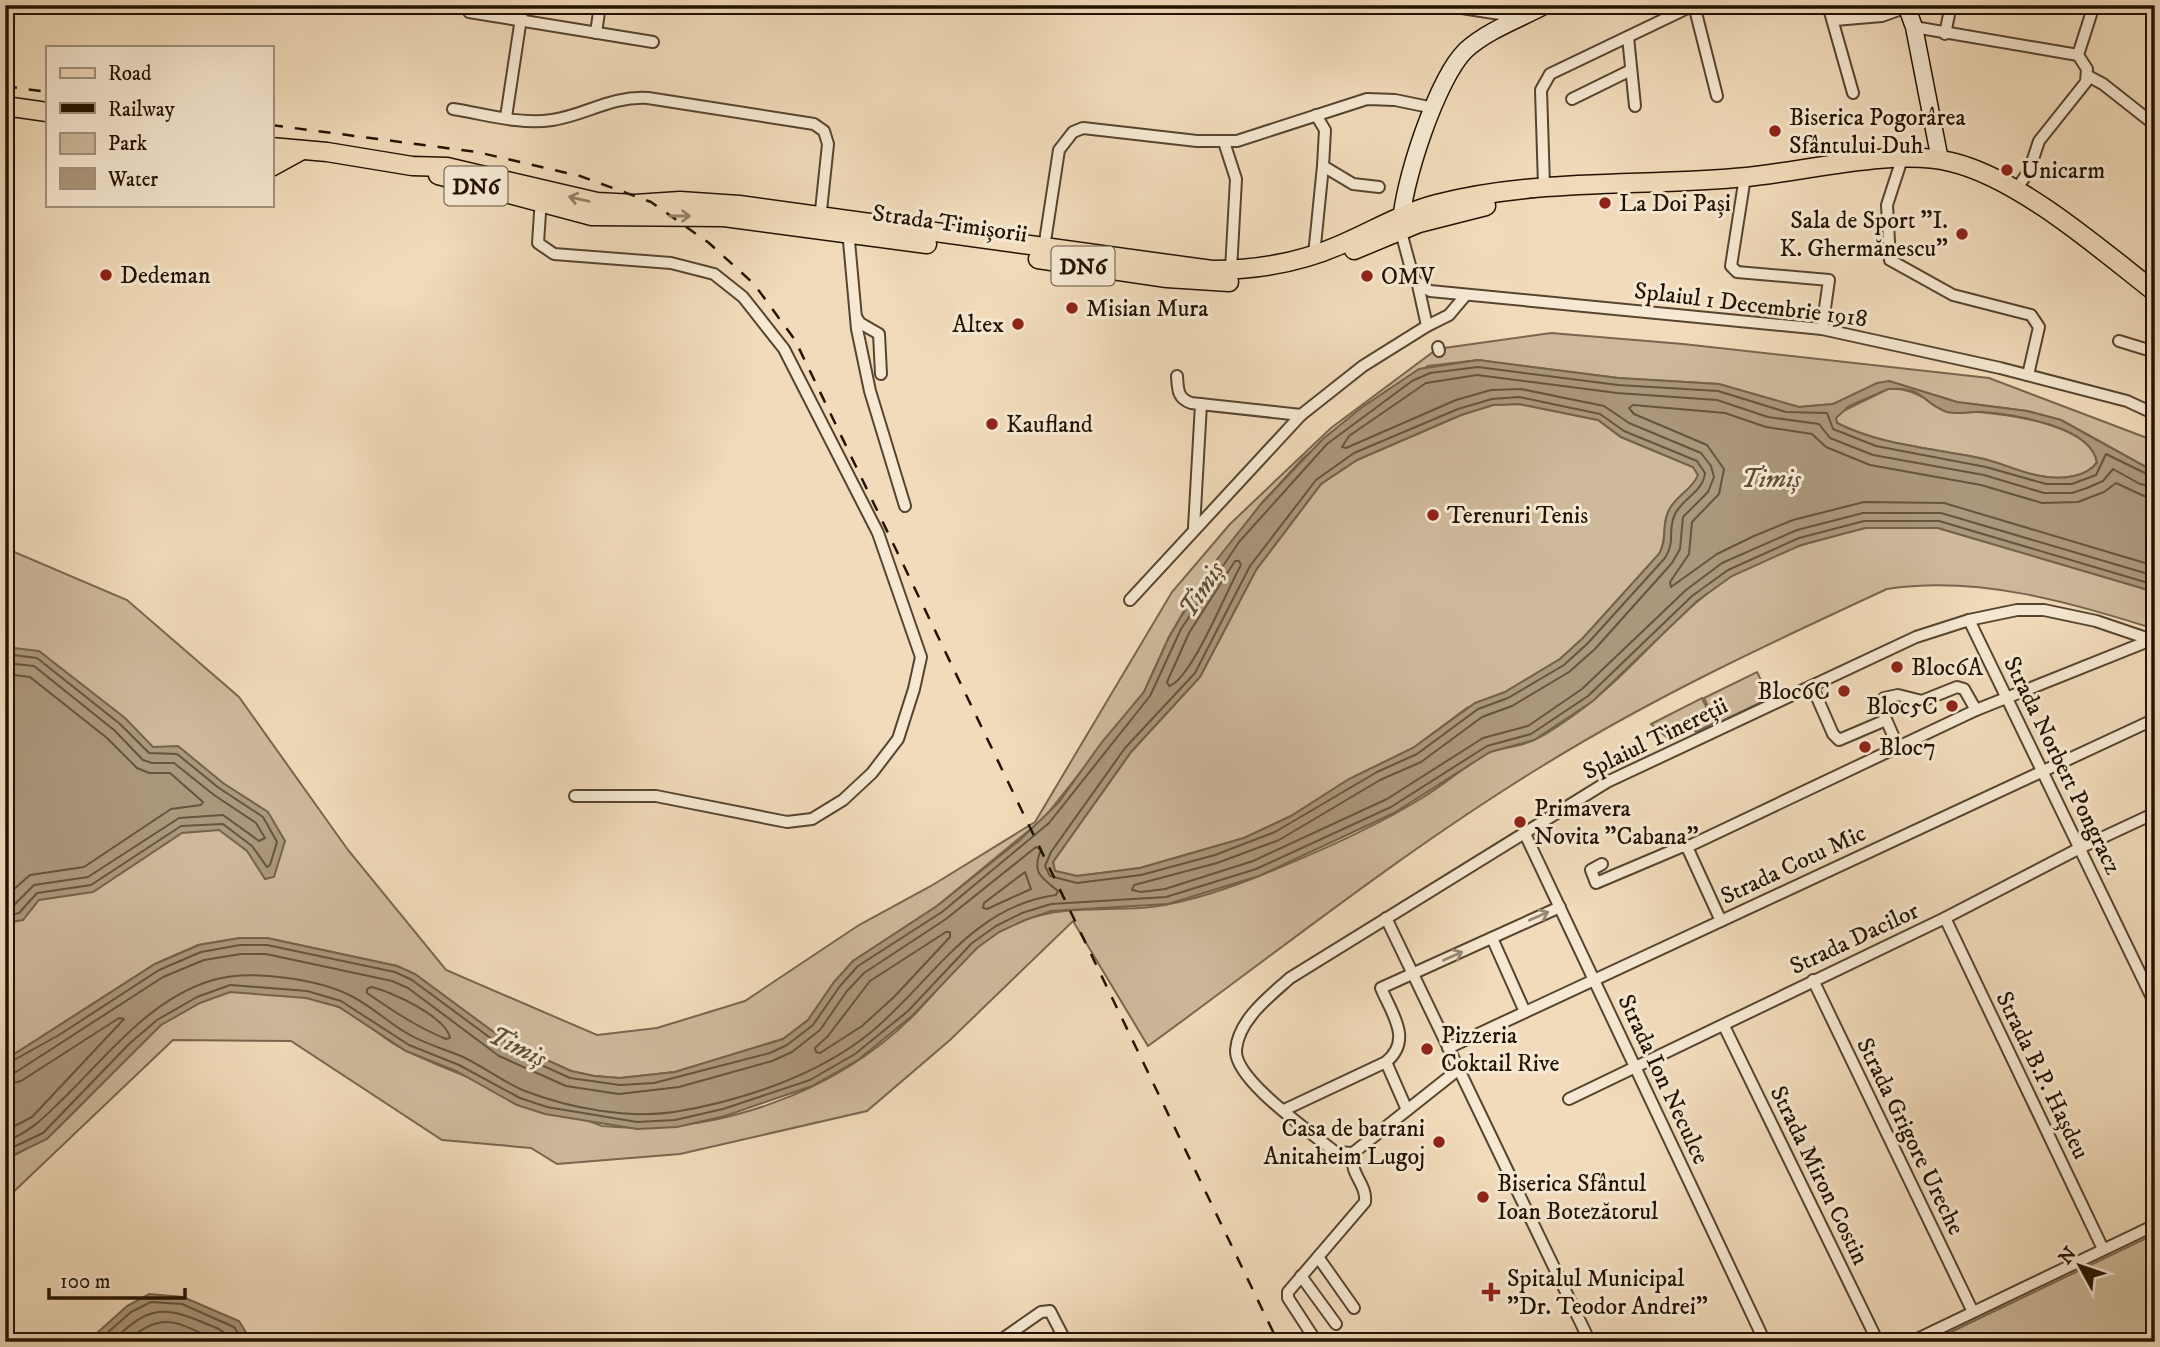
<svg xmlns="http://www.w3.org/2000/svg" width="2160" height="1347" font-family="'IM FELL DW Pica',serif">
<rect width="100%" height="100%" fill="#f1dbba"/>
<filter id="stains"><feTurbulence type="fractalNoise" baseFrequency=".00286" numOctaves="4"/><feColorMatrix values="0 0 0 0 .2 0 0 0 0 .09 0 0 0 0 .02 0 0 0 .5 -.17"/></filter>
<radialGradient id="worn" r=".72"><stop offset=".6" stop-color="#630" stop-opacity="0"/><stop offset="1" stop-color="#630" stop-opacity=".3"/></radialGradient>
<g fill="#ceb99b" stroke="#78664e" stroke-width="2">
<path d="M1551,333L1683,344L1989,378L2155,441V472L2061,420L2027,411L1957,402L1889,381L1833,404L1799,407L1719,384L1618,378L1478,360L1428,366L1386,391L1303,458L1261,504L1196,590L1169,637L1144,692L1044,818L937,906L853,961L834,982L808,1020L783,1039L675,1072L620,1078L594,1076L571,1071L507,1042L415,974L397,966L267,938H240L198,945L155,964L5,1060V548L127,600L239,697L348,850L446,970L597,1035L657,1028L745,1001L859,925L931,886L1035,822L1172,592L1230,524L1331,428L1437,349Z"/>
<path d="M1888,389C1916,387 1928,403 1953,412C1960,414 1971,411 1979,412C2011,415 2091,425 2097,462C2086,477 2064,479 2047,477C2026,475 2005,464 1984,459C1935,448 1882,446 1837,423L1836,418L1839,413Z"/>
<path d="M1519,404L1598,420L1621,437L1693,467L1698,475C1693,489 1676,496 1669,510C1661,525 1668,539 1659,554L1583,638L1560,659L1505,692L1467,708L1413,748L1349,779L1291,816L1244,838L1140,868L1077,876L1055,871L1053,862L1131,752L1200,677L1256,570L1321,484L1357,460L1461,415L1493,405Z"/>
<path d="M1865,528H1938L2155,592V629C2068,602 1978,575 1887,589C1770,643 1654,697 1544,765C1406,849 1279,951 1148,1046L1073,921L950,1040L867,1111L680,1154L557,1164L531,1148L442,1140L291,1041L173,1040L5,1200V1159C71,1134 107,1067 161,1025C177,1013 198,1001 217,995C249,985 317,995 347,1011C368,1023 386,1042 409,1052C471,1081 538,1102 602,1126C712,1137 834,1094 913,1016C942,987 964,952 1001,931C1050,904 1088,911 1141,908C1180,905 1224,890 1259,876C1314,854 1372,829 1422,798C1445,784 1465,766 1488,753C1499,748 1511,748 1523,744C1538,740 1554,729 1567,720C1627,680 1669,617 1730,577C1770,551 1819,540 1865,528Z"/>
<path d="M1757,672L1770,698L1716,724L1704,698Z"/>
<path d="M1702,698L1714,723L1696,732L1693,728L1670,740L1651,724Z"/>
<path d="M2155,1234V1342H1930Z"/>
</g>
<g fill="#ab977b" stroke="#74624a" stroke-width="2" fill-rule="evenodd">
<path d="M1478,360L1618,378L1719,384L1799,407L1833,404L1877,383L1889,381L1957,402L2027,411L2061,420L2155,472V592L1938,528H1865L1801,545L1732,576L1697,601L1593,701L1534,740L1490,752L1394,813L1259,876L1168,904L1051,911L1025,920L999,932L977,948L913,1015L858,1060L812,1086L725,1116L677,1127L637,1129L545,1114L517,1105L456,1071L406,1051L339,1007L306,998L230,992L200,1003L161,1025L47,1139L5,1159V1060L155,964L199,945L240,938H267L397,966L415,974L507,1042L571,1071L594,1076L620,1078L675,1072L783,1039L808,1020L834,982L853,961L937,906L1020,840L1059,802L1102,742L1144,692L1169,637L1211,567L1261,504L1323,439L1361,408L1419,369ZM1888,389C1925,386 1921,403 1947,412C1958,415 1972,411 1984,412C2015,415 2092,426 2097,463C2086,477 2064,479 2047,477C2025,475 2005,464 1984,459C1935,448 1882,446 1837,423L1836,418L1849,406ZM1519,404L1598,420L1621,437L1693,467L1698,475C1693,489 1676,496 1669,510C1661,525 1668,539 1659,554L1583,638L1560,659L1505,692L1475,703L1413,748L1349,779L1291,816L1244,838L1140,868L1077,876L1055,871L1053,862L1131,752L1200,677L1256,570L1321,484L1357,460L1461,415L1493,405Z"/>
<path d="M5,647L39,651L125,718L153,747L178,746L223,783L268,812L285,841L274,877L265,879L247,851L219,830L182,833L93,892L39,900L23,920L5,923Z"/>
<path d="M149,1294L183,1297L239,1321L252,1342H87L127,1306Z"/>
</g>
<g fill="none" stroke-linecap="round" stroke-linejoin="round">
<g stroke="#66543e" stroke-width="2">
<path d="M1519,397L1600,414L1624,431L1697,461L1705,473C1703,492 1683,498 1675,514C1667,530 1676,541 1665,558L1588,643L1564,665L1508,698L1478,709L1417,754L1377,772L1275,832L1215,855L1141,875L1077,883L1050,876L1045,866L1051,852L1125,748L1195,673L1250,566L1316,480L1354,453L1458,409L1492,399Z"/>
<path d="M2155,487L2140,484L2113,469L2103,481L2087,488L2072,493H2044L1984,475L1873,455L1830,438L1819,424L1768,417L1717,400L1617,393L1477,375L1426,383L1349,436L1342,447L1346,448L1456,400L1491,390L1521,389L1604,406L1629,423L1701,453L1711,466L1714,477L1708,492L1683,517L1680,549L1672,563L1595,649L1569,672L1512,706L1482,717L1421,762L1380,780L1279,840L1217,863L1134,885L1132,890L1141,892L1165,889L1253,861L1387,799L1483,738L1528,726L1582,689L1686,590L1722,563L1797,530L1863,513H1941L2155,576"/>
<path d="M2155,498L2144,496L2116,483L2104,492L2078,502L2042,503L1981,485L1870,465L1826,447L1812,434L1766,427L1725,413L1633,405L1629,408L1634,414L1707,445L1724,469L1719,494L1692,522L1689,554L1670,582L1671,587L1717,554L1754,536L1793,520L1864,502L1944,503L2155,566"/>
<path d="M1239,561L1241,565C1227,589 1192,679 1169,686L1167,682L1189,633L1235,561Z"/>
<path d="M5,654L37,658L120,724L149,753L177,754L219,788L263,817L277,842L270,865L267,867L252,846L223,824L181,826L91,885L37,893L19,913L5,916"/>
<path d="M5,663L34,666L114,730L143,760L152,763H174L214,795L256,823L265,838L259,841L223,815L179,818L88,877L34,885L14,905L5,907"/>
<path d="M5,674L30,677L107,738L137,768L149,773H170L203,802L201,805L171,809L84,867L30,875L5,897"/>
<path d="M1025,872L1031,889L987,909L983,908L984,903Z"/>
<path d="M946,932H950V937L894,997L862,1026L820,1053L816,1052L815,1048L828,1036L870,981Z"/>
<path d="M371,987C391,991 446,1017 450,1038L446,1039C417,1027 393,1011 367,993V989Z"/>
<path d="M5,1065L59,1035L159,970L201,952L240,945H267L395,972L412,980L504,1048L570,1078L620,1085L654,1083L770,1053L787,1045L813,1025L840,986L858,966L942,912L1049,823L1150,696L1181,629L1239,542L1327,444L1412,381L1430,373L1478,367L1618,385L1718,391L1786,412L1827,413L1833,429L1876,446L1986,467L2046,484H2072L2096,475L2106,454L2155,478"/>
<path d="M5,1074L16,1072L163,977L204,960L241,954H266L392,981L408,988L499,1056L566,1086L619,1094L679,1087L772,1061L792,1052L820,1030L847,991L864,973L946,919L1036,847L1041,850C1031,873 1042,878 1058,891L1056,895C971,906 930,984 870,1033C817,1076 741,1101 674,1112C627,1119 569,1108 525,1091C503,1082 483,1066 461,1056C444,1049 426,1044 410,1035C391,1025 375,1009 355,998C322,979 250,969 213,980C152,998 110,1052 67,1095C44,1117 35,1129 5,1142"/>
<path d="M5,1085L21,1081L119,1018L124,1019L32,1117L5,1131"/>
<path d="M5,1151L43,1133L129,1044L157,1020L197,997L230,985L307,991L341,1001L409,1045L459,1065L520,1098L547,1107L637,1122L675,1120L723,1109L810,1080L855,1054L908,1011L972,943L996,926L1022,913L1051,904L1166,897L1256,869L1391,807L1487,746L1531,734L1588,696L1692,596L1728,570L1799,538L1864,521H1939L2155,585"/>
<path d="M97,1342L131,1312L151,1302L182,1304L234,1327L244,1342"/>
<path d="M111,1342C145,1311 157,1303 202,1322C214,1327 226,1330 233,1342"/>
<path d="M126,1342C164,1308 179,1324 220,1342"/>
</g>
<g stroke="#56442f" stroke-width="14">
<g id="street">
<path d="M1443,5L1519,17"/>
<path d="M1694,5L1717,96"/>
<path d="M1828,5L1853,93"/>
<path d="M469,12L653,42"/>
<path d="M1835,20L1882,16L1907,7"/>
<path d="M1914,27L2078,55"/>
<path d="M596,33L600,5"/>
<path d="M1945,34L1951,5"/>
<path d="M1628,37L1635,106"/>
<path d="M2078,55L2094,5"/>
<path d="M2088,76L2103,84L2155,125"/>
<path d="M1572,99L1631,70"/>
<path d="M453,109C485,114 520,125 552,120C586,115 610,96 648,98L814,124L824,131L828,144L820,220"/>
<path d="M1316,115L1325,130L1323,166L1353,184L1379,187"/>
<path d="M506,117L523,5"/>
<path d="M1224,142L1236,179L1231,270"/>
<path d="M1902,159L1887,205L1890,260L1953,295L2031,315L2039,327L2028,375"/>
<path d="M1745,177L1731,266L1737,272L1829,280L1822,329"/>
<path d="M1544,185L1541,90L1550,74L1694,5"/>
<path d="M2015,191L2029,171L2039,141L2086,82L2087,69L2078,55"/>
<path d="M541,198L538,243L554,254L671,263L714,274L743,297L784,349L878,533L921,657L914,689L898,739L872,773L843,800L812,819L787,822L656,796H575"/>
<path d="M848,230L857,329L870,391L905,506"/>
<path d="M1401,232L1414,280L1430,291L1822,329L2000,368L2127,401L2155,414"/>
<path d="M1044,248L1059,150L1073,132L1083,128L1197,141H1237L1367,99L1395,100L1434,108"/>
<path d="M1314,255L1323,166"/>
<path d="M856,317L860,323L879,334L881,374"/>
<path d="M1427,326L1449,315L1465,296"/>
<path d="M2119,341L2155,352"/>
<path d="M1438,347L1439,351"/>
<path d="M1177,376C1178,389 1177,398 1191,403L1301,415"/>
<path d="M1194,528L1201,404"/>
<path d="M1130,600L1301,415L1363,366L1427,326L1418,285"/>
<path d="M1969,620L2155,1004"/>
<path d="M1812,686L1833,734L1839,740L1886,720"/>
<path d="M1898,747L1882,710L1884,698L1898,695L1922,701L1957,687L1964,689L1976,710"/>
<path d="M1525,834L1765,1342"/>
<path d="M1687,847L1721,921"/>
<path d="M1602,864L1591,870L1596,883L1681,847H1687L1976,710L2151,640"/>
<path d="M1386,918L1590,1342"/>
<path d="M1945,918L2103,1249"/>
<path d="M1492,938L1525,1012"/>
<path d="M1813,980L1972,1310"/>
<path d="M1724,1026L1878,1342"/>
<path d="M1448,1048L2155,719"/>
<path d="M1386,1062L1407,1110"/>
<path d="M1459,1069L1353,1153L1335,1152C1312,1133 1234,1080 1236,1050C1238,1020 1270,996 1290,978L1607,782L1916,637L1969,620L2017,610H2044L2096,621L2155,641"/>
<path d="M1569,1099L1945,918L2080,848L2155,813"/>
<path d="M1284,1110L1386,1062C1413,1040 1392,1014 1381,988L1560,907"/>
<path d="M1318,1257L1354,1308"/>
<path d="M1301,1276L1336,1324"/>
<path d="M1314,1338L1288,1298V1292L1365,1202C1367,1183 1349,1175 1353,1153"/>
<path d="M998,1342L1041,1312L1050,1311L1066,1342"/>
<path d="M1911,1342L2155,1225"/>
</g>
</g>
<g stroke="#221201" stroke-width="19">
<g id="secondary">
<path d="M1906,5L1914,27L1940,160"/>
<path d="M1401,225C1402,185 1437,78 1466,50C1488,30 1520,19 1546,5"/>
</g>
</g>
<g stroke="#221201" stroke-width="21">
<g id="primary">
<path d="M5,106L47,112"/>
<path d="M271,147L327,152L412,166L447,167L597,202L635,204L680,201L739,205L1212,270C1257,270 1299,263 1340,245C1373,231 1402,213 1437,204C1539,178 1643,187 1747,177C1807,171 1894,148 1951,162C2019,178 2100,249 2155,292"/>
<path d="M271,167L302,150"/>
<path d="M438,175L592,216L724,217L927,244"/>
<path d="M1354,250L1419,223L1486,206"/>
<path d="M1038,259L1167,278L1229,282"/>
</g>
</g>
<use href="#street" stroke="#f6e8d2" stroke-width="10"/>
<use href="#secondary" stroke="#f6e8d2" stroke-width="16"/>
<use href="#primary" stroke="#f1dbba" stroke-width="18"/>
<g stroke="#221201" stroke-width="2.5" stroke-dasharray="12 12" stroke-linecap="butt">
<path d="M5,86L47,92"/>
<path d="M271,125L477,152L580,176L651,202L709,243L754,284L795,340L1278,1342"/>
</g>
</g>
<defs><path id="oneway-shaft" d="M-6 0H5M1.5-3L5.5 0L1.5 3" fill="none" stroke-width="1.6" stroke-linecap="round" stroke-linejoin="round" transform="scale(1.75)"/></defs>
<g stroke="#948167">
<use href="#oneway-shaft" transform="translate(579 199) rotate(-167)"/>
<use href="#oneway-shaft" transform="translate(680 216)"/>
</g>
<g stroke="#978874">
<use href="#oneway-shaft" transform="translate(1539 916) rotate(-24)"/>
<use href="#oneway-shaft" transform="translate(1453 956) rotate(-24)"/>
</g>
<g fill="#8f2418" stroke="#f6e8d2" stroke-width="2.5">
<circle cx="1775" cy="131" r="7"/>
<circle cx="2007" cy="170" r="7"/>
<circle cx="1605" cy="203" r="7"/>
<circle cx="1962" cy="234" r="7"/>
<circle cx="106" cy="275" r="7"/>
<circle cx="1367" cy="276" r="7"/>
<circle cx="1072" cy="308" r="7"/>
<circle cx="1018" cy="324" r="7"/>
<circle cx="992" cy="424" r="7"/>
<circle cx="1433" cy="515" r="7"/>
<circle cx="1897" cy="667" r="7"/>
<circle cx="1844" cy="691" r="7"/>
<circle cx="1952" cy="706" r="7"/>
<circle cx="1865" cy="747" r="7"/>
<circle cx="1520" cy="822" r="7"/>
<circle cx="1427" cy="1049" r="7"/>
<circle cx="1439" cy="1142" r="7"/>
<circle cx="1483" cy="1197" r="7"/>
<path d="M1487.5 1281.5h7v7h7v7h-7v7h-7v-7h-7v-7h7z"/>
</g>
<g text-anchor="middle" stroke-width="6" stroke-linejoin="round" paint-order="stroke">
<g fill="#f6e8d2" stroke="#625240" stroke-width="2">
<rect x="444.5" y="166.5" width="63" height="39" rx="5"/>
<rect x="1051.5" y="246.5" width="63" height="39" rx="5"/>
</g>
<g font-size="23" font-weight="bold" fill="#221201">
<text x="476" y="194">DN6</text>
<text x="1083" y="274">DN6</text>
</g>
<g font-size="24" fill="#221201" stroke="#f6e8d2" text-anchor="start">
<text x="1789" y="125">Biserica Pogorârea<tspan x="1789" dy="28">Sfântului Duh</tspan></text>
<text x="2021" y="178">Unicarm</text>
<text x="1619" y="211">La Doi Pași</text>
<text x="1948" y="228" text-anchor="end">Sala de Sport "I.<tspan x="1948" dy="28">K. Ghermănescu"</tspan></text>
<text x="120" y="283">Dedeman</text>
<text x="1381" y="284">OMV</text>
<text x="1086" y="316">Misian Mura</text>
<text x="1004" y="332" text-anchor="end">Altex</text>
<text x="1006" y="432">Kaufland</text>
<text x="1447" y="523">Terenuri Tenis</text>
<text x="1911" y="675">Bloc6A</text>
<text x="1830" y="699" text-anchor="end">Bloc6C</text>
<text x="1938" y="714" text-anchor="end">Bloc5C</text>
<text x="1879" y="755">Bloc7</text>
<text x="1534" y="816">Primavera<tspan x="1534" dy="28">Novita "Cabana"</tspan></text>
<text x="1441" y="1043">Pizzeria<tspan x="1441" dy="28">Coktail Rive</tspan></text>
<text x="1425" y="1136" text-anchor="end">Casa de batrani<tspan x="1425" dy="28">Anitaheim Lugoj</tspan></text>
<text x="1497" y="1191">Biserica Sfântul<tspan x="1497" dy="28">Ioan Botezătorul</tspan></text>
<text x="1507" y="1286">Spitalul Municipal<tspan x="1507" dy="28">"Dr. Teodor Andrei"</tspan></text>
</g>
<g font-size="24" fill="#221201" stroke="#f6e8d2">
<text transform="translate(950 223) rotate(8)" y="8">Strada Timișorii</text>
<text transform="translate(1751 304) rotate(7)" y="8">Splaiul 1 Decembrie 1918</text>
<text transform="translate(1655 738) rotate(-26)" y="8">Splaiul Tinereții</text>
<text transform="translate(2063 765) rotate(64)" y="8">Strada Norbert Pongracz</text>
<text transform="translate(1793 864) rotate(-25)" y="8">Strada Cotu Mic</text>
<text transform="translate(1854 938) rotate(-25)" y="8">Strada Dacilor</text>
<text transform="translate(2043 1075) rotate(64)" y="8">Strada B.P. Hașdeu</text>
<text transform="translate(1664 1079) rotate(65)" y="8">Strada Ion Neculce</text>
<text transform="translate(1911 1136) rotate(64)" y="8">Strada Grigore Ureche</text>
<text transform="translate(1820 1175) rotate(64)" y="8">Strada Miron Costin</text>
</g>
<g font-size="26" font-style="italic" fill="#604e38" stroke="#f6e8d2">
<text x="1771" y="487">Timiș</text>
<text transform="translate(1201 589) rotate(-57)" y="9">Timiș</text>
<text transform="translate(518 1046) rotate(26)" y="9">Timiș</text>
</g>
</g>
<rect width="2160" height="1347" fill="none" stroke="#f1dbba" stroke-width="28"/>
<rect x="7" y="7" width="2146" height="1333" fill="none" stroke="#221201" stroke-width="3.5"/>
<rect x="14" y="14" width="2132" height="1319" fill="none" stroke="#221201" stroke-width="2"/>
<rect x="46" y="46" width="228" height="161" fill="#f6e8d2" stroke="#a1927e" stroke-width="2"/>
<rect x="60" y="68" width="35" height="10" fill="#f1dbba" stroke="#a1927e" stroke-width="2"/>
<text x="108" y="80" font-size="21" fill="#221201">Road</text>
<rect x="60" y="103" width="35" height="10" fill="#221201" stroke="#a1927e" stroke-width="2"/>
<text x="108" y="116" font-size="21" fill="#221201">Railway</text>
<rect x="60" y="133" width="35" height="21" fill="#ceb99b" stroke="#a1927e" stroke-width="2"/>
<text x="108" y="150" font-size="21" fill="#221201">Park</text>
<rect x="60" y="168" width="35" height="21" fill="#ab977b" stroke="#a1927e" stroke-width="2"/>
<text x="108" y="186" font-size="21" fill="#221201">Water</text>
<g transform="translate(2080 1266) rotate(310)" stroke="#f6e8d2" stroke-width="5" paint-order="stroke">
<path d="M0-5L12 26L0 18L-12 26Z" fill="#221201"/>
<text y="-10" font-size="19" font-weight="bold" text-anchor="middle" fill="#221201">N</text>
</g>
<path d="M49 1288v10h136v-10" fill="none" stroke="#221201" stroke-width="3.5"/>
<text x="60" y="1288" font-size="21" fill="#221201" stroke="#f6e8d2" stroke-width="5" paint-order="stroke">100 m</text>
<rect width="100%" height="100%" filter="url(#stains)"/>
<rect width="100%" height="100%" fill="url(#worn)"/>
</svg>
